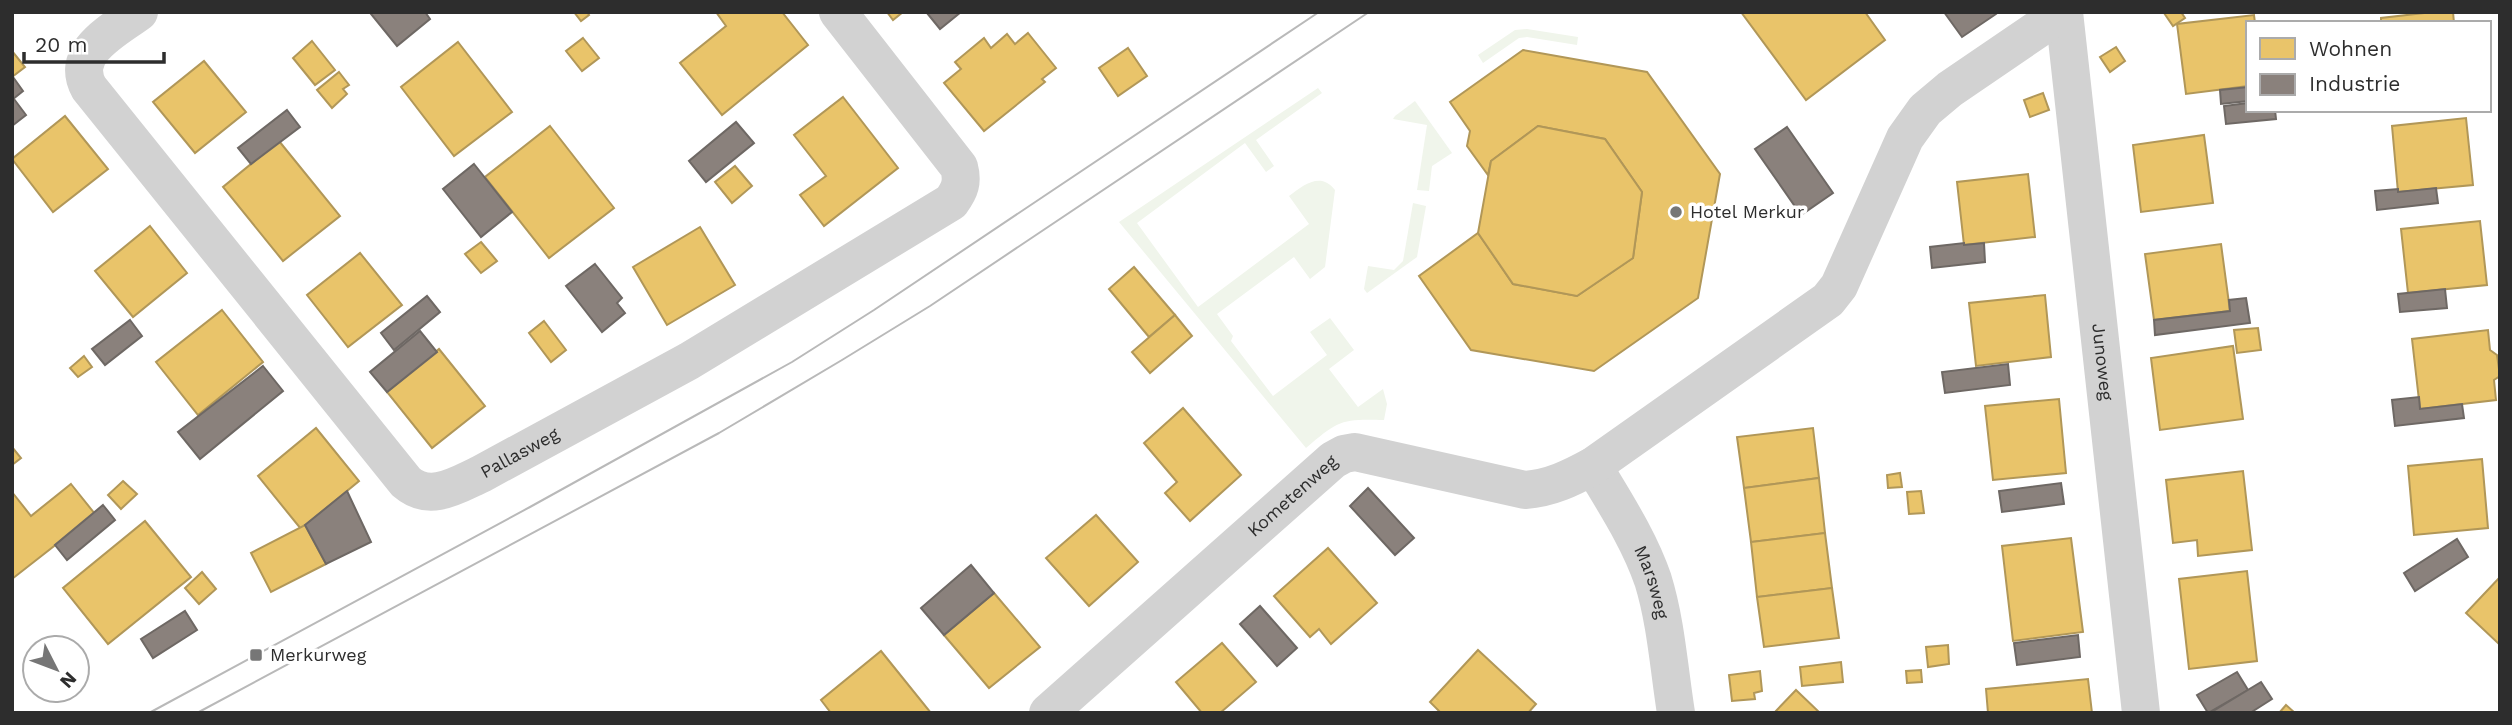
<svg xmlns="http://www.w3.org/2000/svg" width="2512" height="725" font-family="'Work Sans',sans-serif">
<rect width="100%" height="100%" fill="#fff"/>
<g fill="#f0f5eb">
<path d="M1527,29L1578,37L1577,45L1527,37L1519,38L1483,63L1478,55L1515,30Z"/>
<path d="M1318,88L1322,93L1256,140L1274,166L1266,172L1245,143L1137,223L1198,307L1309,224L1289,196C1303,185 1321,171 1335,190L1325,267L1310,279L1294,257L1217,314L1233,336L1231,341L1273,396L1327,355L1310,332L1330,318L1354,350L1329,369L1358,407L1383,389L1387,404L1384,420C1341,419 1339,420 1306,448L1119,222Z"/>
<path d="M1415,101L1452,153L1432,166L1429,191L1417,190L1427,125L1393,119L1395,116Z"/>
<path d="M1413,203L1426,206L1417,257L1367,293L1364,289L1368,266L1394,270L1403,261Z"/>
</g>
<g fill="#e9c46a" stroke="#b19758" stroke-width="2">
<path d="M574,12H587L589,15L581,21Z"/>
<path d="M716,12H782L808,45L722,115L680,63L726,26Z"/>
<path d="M887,12H903L893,20Z"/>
<path d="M1741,12H1865L1885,40L1806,100Z"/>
<path d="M2181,12L2185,18L2173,26L2164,13Z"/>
<path d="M2433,12H2453L2454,23H2381V18Z"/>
<path d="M2254,15L2255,23H2248V86L2186,94L2177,24Z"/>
<path d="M1028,33L1056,68L1042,79L1045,82L984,131L944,83L961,69L955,62L984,38L991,48L1007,34L1015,44Z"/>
<path d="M583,38L599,58L582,71L566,51Z"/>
<path d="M312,41L335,70L315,85L293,58Z"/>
<path d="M458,42L512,112L454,156L401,87Z"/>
<path d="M2116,47L2125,61L2110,72L2100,57Z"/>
<path d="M1128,48L1147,76L1118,96L1099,68Z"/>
<path d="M1523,50L1647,72L1720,174L1698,298L1594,371L1471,350L1419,276L1478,233L1513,284L1577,296L1633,258L1642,192L1605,139L1538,126L1491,161L1488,175L1467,146L1470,131L1450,102Z"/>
<path d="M12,51L25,67L12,77Z"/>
<path d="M204,61L246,112L195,153L153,102Z"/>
<path d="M339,72L349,85L343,89L347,94L332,108L317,90Z"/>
<path d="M2043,93L2049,110L2030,117L2024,100Z"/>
<path d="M843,97L898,168L824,226L800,195L826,176L794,135Z"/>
<path d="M65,116L108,169L53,212L12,159Z"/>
<path d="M2466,118L2473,185L2398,192L2392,126Z"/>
<path d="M550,126L614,208L549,258L485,177Z"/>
<path d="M1538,126L1605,139L1642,192L1633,258L1577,296L1513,284L1478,233L1491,161Z"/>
<path d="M2204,135L2213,203L2141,212L2133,145Z"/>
<path d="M279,141L340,216L283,261L223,187Z"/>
<path d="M735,166L752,186L732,203L715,182Z"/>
<path d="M2028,174L2035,237L1964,245L1957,182Z"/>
<path d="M2480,221L2487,285L2408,293L2401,229Z"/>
<path d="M150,226L187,273L133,317L95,271Z"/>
<path d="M700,227L735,285L667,325L633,267Z"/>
<path d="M481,242L497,261L481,273L465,254Z"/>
<path d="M2221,244L2230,311L2154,320L2145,254Z"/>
<path d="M360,253L402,305L348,347L307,295Z"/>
<path d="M1134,267L1175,315L1149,337L1109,289Z"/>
<path d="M2045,295L2051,357L1976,366L1969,303Z"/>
<path d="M222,310L263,362L198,415L156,362Z"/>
<path d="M1175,315L1192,336L1150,373L1132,352Z"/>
<path d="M544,321L566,350L551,362L529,333Z"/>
<path d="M2258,328L2261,350L2237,353L2234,330Z"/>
<path d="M2488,330L2490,350L2497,355L2500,376L2494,380L2496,400L2420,409L2412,339Z"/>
<path d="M2233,346L2243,419L2160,430L2151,358Z"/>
<path d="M439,349L485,406L432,448L387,392Z"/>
<path d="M84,356L92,367L78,377L70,368Z"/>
<path d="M2059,399L2066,473L1993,480L1985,406Z"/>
<path d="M1183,408L1241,475L1190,521L1165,493L1177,482L1144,443Z"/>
<path d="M316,428L359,481L301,529L258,476Z"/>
<path d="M1813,428L1819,478L1744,488L1737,437Z"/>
<path d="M12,447L21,458L12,465Z"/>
<path d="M2482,459L2488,528L2414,535L2408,466Z"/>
<path d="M2243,471L2252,550L2198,556L2197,540L2173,543L2166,480Z"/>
<path d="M1900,473L1902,487L1888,488L1887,475Z"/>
<path d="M1819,478L1825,533L1751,542L1744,488Z"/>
<path d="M123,481L137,494L121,509L108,495Z"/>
<path d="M71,484L95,514L12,579V492L31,516Z"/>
<path d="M1921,491L1924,513L1909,514L1907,492Z"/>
<path d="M1096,515L1138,562L1089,606L1046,558Z"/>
<path d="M145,521L191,577L108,644L63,588Z"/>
<path d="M305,525L326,564L271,592L251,553Z"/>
<path d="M1825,533L1832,588L1757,597L1751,542Z"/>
<path d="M2071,538L2083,632L2013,641L2002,546Z"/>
<path d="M1328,548L1377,603L1331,644L1319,629L1310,637L1274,596Z"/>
<path d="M2247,571L2257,661L2189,669L2179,579Z"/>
<path d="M202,572L216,589L199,604L185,588Z"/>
<path d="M2500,577V645L2466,613Z"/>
<path d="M1832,588L1839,638L1764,647L1757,597Z"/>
<path d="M994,593L1040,647L989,688L944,635Z"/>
<path d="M1222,643L1256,682L1220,713H1202L1176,682Z"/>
<path d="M1948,645L1949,664L1928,667L1926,647Z"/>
<path d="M1478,650L1536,704L1528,713H1441L1430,702Z"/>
<path d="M881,651L931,713H831L821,700Z"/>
<path d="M1841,662L1843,682L1802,686L1800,667Z"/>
<path d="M1921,670L1922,682L1907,683L1906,671Z"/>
<path d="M1760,671L1762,691L1754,693L1755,699L1732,701L1729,675Z"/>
<path d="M2088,679L2092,713H1988L1986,689Z"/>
<path d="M1796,690L1820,713H1774Z"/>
<path d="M2286,705L2295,713H2279Z"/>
</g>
<g fill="#8a817c" stroke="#6e6864" stroke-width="2">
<path d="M374,12H425L430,19L397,46L371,14Z"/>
<path d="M928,12H961L940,29L927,13Z"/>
<path d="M1944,12H1995L1996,14L1962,37Z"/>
<path d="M13,77L23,91L12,100V77Z"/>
<path d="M2248,87V101L2221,104L2220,90Z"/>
<path d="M14,99L26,115L12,126V100Z"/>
<path d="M2248,103V110H2275L2276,119L2226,124L2224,106Z"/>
<path d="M287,110L300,127L251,164L238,148Z"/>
<path d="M736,122L754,143L706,182L689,161Z"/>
<path d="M1787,127L1833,193L1801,215L1755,149Z"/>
<path d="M474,164L512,212L481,237L443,189Z"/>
<path d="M2436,188L2438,203L2377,210L2375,191L2398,189V192Z"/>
<path d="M1964,243V245L1984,243L1985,262L1932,268L1930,247Z"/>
<path d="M595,264L622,298L617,303L625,313L602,332L566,286Z"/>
<path d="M2445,289L2447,308L2400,312L2398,294Z"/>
<path d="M427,296L440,312L394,350L381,333Z"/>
<path d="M2246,298L2250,323L2155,335L2154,320L2230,311L2229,300Z"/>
<path d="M130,320L142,336L105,365L92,349Z"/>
<path d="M420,331L437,352L387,392L370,372Z"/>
<path d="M2008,364L2010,385L1945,393L1942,372Z"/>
<path d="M263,366L283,391L200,459L178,432Z"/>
<path d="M2419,397L2420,409L2462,404L2464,418L2395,426L2392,400Z"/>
<path d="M2061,483L2064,504L2002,512L1999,491Z"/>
<path d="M1368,488L1414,538L1395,555L1350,506Z"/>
<path d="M347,491L371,542L326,564L305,525Z"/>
<path d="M103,505L115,520L67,560L55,545Z"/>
<path d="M2457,539L2468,557L2415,591L2404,573Z"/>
<path d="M971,565L994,593L944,635L921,608Z"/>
<path d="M1260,606L1297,648L1277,666L1240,624Z"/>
<path d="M185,611L197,630L153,658L141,639Z"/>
<path d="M2078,635L2080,657L2017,665L2014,643Z"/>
<path d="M2237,672L2248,690L2208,713L2197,695Z"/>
<path d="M2261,682L2272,699L2250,713H2210Z"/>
</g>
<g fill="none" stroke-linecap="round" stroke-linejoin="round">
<g stroke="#d2d2d2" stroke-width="38">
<path id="s1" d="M139,12C115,30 69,52 89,88L406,482C430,503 457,485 481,474L689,361L951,202C960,190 963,182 959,167L838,12"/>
<path id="s2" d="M2064,12L2141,713"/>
<path id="s3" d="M1593,466C1615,503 1639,539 1653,580C1666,622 1669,669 1676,713"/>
<path id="s4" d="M1048,713L1333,460L1344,454L1355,452L1525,490C1551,488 1571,478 1593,466L1828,300L1839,286L1905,138L1925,110L1950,89L2063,12"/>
</g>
<g stroke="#b9b9b9" stroke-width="2">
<path d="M149,713L530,507L792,362L874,310L1319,12"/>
<path d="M197,713L719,433L842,360L930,306L1369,12"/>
</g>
</g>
<g fill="#767676" stroke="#fff" stroke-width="2.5">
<circle cx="1676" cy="212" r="7"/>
<rect x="249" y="648" width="14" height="14" rx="3.5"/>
</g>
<g text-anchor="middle" stroke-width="7" stroke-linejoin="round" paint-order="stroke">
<g font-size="18" fill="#2d2d2d" stroke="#fff" text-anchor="start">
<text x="1690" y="218">Hotel Merkur</text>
<text x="270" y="661">Merkurweg</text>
</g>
<g font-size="18" fill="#2d2d2d" stroke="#fff">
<text dy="6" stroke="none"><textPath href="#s2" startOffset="352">Junoweg</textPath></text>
<text dy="6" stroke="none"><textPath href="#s1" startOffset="732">Pallasweg</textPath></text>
<text dy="6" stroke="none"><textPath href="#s4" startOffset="327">Kometenweg</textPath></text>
<text dy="6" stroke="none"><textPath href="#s3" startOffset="131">Marsweg</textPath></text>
</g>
</g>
<rect width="2512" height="725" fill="none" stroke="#2d2d2d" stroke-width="28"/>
<rect x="2246" y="21" width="245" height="91" fill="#ffffff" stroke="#ababab" stroke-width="2"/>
<rect x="2260" y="38" width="35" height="21" fill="#e9c46a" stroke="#ababab" stroke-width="2"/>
<text x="2309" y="56" font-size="21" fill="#2d2d2d">Wohnen</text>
<rect x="2260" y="74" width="35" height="21" fill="#8a817c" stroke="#ababab" stroke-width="2"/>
<text x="2309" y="91" font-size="21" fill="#2d2d2d">Industrie</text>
<g transform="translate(56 669) rotate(132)"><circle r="33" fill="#ffffff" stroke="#ababab" stroke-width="2"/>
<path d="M0-5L12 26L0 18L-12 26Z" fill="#767676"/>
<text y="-10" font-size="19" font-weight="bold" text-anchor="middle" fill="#2d2d2d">N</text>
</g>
<path d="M24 52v10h140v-10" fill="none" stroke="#2d2d2d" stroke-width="3.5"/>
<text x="35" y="52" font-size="21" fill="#2d2d2d" stroke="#ffffff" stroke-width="5" paint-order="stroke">20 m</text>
</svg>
